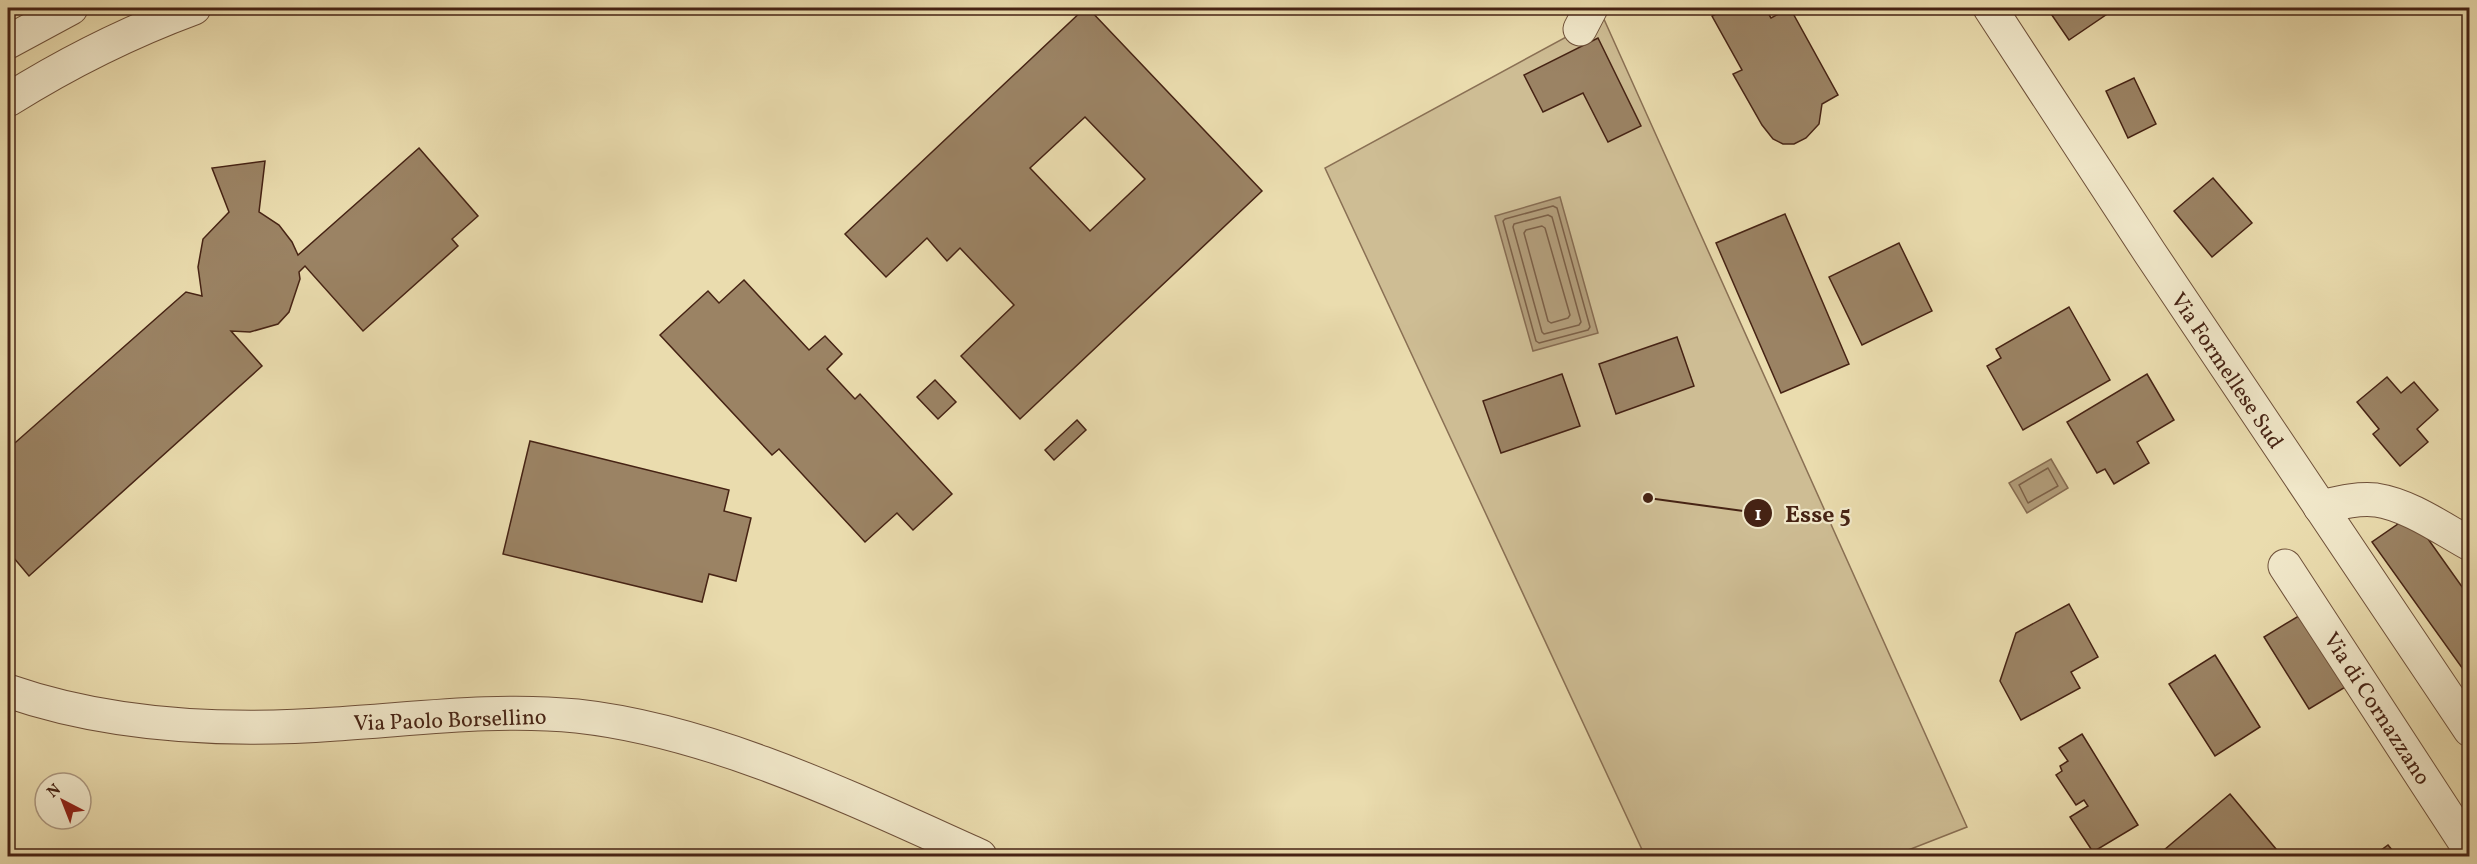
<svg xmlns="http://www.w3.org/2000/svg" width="2477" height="864" font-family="Vollkorn,serif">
<rect width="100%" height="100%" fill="#eadcae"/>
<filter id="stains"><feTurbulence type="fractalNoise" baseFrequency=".00333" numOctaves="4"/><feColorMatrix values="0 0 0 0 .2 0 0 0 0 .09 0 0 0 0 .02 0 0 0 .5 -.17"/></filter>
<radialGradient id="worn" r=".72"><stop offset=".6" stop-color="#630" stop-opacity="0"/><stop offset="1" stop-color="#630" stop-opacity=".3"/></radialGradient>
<path fill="#cebd94" stroke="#8a7054" stroke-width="1.5" d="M1603,17L1967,827L1893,856H1645L1325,168Z"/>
<g fill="#b29d7a" stroke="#876c51" stroke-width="1.5">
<path d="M1560,197L1598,333L1533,351L1495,216Z"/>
<path d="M2051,459L2068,488L2027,513L2009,483Z"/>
</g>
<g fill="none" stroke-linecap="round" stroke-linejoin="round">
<g stroke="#7c6047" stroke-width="1.5">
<path d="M1553,206L1557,208L1590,327L1588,330L1539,343L1536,341L1503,221L1505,219Z"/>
<path d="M1548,215L1552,217L1581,322L1579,325L1544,334L1542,332L1513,227L1514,224Z"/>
<path d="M1542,226L1545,228L1570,315L1568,318L1551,323L1548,321L1524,233L1526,230Z"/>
<path d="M2048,468L2058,486L2028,503L2019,485Z"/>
</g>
</g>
<g fill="#9b8364" stroke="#462314" stroke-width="1.5" fill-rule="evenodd">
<path d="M1085,8H1088L1262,191L1020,419L961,356L1014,305L960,248L947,261L927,238L886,277L845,234ZM1085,117L1145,179L1090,231L1030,168Z"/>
<path d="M1728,8H1765L1771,18L1790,8L1838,95L1822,104L1819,124L1806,138L1794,144H1783L1773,139L1762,125L1733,74L1742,70L1712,16Z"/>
<path d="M2047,8H2116L2069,40Z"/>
<path d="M1598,38L1641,126L1608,142L1583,93L1543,112L1524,75Z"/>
<path d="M2134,78L2156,124L2128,138L2106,91Z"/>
<path d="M419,148L478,216L452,239L458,246L363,331L305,266L299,272L300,279L289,312L278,324L250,332L231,331L262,366L29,576L8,551V449L186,292L202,296L198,267L203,239L229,212L212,168L265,161L259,212L279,225L292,242L298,255Z"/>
<path d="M2213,178L2252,223L2212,257L2174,211Z"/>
<path d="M1785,214L1849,364L1781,393L1716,243Z"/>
<path d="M1899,243L1932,311L1862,345L1829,277Z"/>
<path d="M744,280L809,350L825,336L842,354L827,369L855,399L860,394L952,494L913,530L897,513L865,542L779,449L772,455L660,335L708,291L719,303Z"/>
<path d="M2069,307L2110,380L2023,430L1987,366L2001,358L1996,349Z"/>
<path d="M1677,337L1694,386L1616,414L1599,364Z"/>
<path d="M1562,374L1580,426L1501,453L1483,401Z"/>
<path d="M2147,374L2174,420L2137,442L2149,463L2114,484L2105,469L2097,473L2067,422Z"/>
<path d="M2387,377L2401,393L2414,382L2438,410L2417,429L2428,442L2400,466L2373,434L2379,429L2357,402Z"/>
<path d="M935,380L956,402L938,419L917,397Z"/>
<path d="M1077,420L1086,430L1054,460L1045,450Z"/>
<path d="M530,441L729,490L724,511L751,518L736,581L709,574L702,602L503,554Z"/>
<path d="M2411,515L2470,598V679L2372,542Z"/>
<path d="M2069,604L2098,657L2071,672L2080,688L2021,720L2000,681L2016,633Z"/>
<path d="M2302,614L2347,686L2309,709L2264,637Z"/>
<path d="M2215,655L2260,727L2215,756L2169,684Z"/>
<path d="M2082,734L2138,825L2093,852L2070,817L2088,806L2084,800L2076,805L2056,775L2062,771L2060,766L2068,761L2059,748Z"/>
<path d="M2230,794L2276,849L2267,856H2157Z"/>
<path d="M2388,845L2397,856H2373Z"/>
</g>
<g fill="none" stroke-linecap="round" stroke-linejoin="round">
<g stroke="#6f513a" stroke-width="35">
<g id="minor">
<path d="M1580,29L1591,8"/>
<path d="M8,42L71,8"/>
<path d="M8,100C67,63 129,32 194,8"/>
<path d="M2320,507C2338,503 2357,498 2376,500C2409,505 2441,528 2470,544"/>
<path d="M2285,566L2470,850"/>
<path d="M8,691C112,727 227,732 336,724C416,719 497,708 577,716C714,731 855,800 980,856"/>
</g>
</g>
<g stroke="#6f513a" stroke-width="35">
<path id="tertiary" d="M1990,8L2150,253L2470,730"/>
</g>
<use href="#minor" stroke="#f1e8ca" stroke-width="33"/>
<use href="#tertiary" stroke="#f1e8ca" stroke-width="33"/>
</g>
<g text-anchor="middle" stroke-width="4.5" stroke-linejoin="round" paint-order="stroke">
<g font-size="22" fill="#462314" stroke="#f1e8ca">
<text transform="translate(2228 370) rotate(56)" y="8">Via Formellese Sud</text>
<text transform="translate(2378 708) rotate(57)" y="8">Via di Cornazzano</text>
<text transform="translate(450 719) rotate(-2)" y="8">Via Paolo Borsellino</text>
</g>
</g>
<path fill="none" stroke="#462314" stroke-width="2" d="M1648 498L1758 513"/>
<g fill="#462314" stroke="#f1e8ca" stroke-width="2">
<circle cx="1648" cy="498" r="6"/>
<circle cx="1758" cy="513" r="15"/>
</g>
<g font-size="18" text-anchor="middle" font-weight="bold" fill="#fff">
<text x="1758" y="520">1</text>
</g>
<g font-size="24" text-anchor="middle" font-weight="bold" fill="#462314" stroke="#f1e8ca" stroke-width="4.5" stroke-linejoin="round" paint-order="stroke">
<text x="1818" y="522">Esse 5</text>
</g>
<rect width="2477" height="864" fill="none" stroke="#eadcae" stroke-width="30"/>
<rect x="9" y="9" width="2459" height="846" fill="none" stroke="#462314" stroke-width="3"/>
<rect x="15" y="15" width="2447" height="834" fill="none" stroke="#462314" stroke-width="1.5"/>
<g transform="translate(63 801) rotate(318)"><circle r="28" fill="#f1e8ca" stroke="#ad9981" stroke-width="1.5"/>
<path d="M0-4.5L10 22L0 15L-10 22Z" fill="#8f2418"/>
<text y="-9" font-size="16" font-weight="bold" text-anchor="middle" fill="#462314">N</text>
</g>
<rect width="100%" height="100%" filter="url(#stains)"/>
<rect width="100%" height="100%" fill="url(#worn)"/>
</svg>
